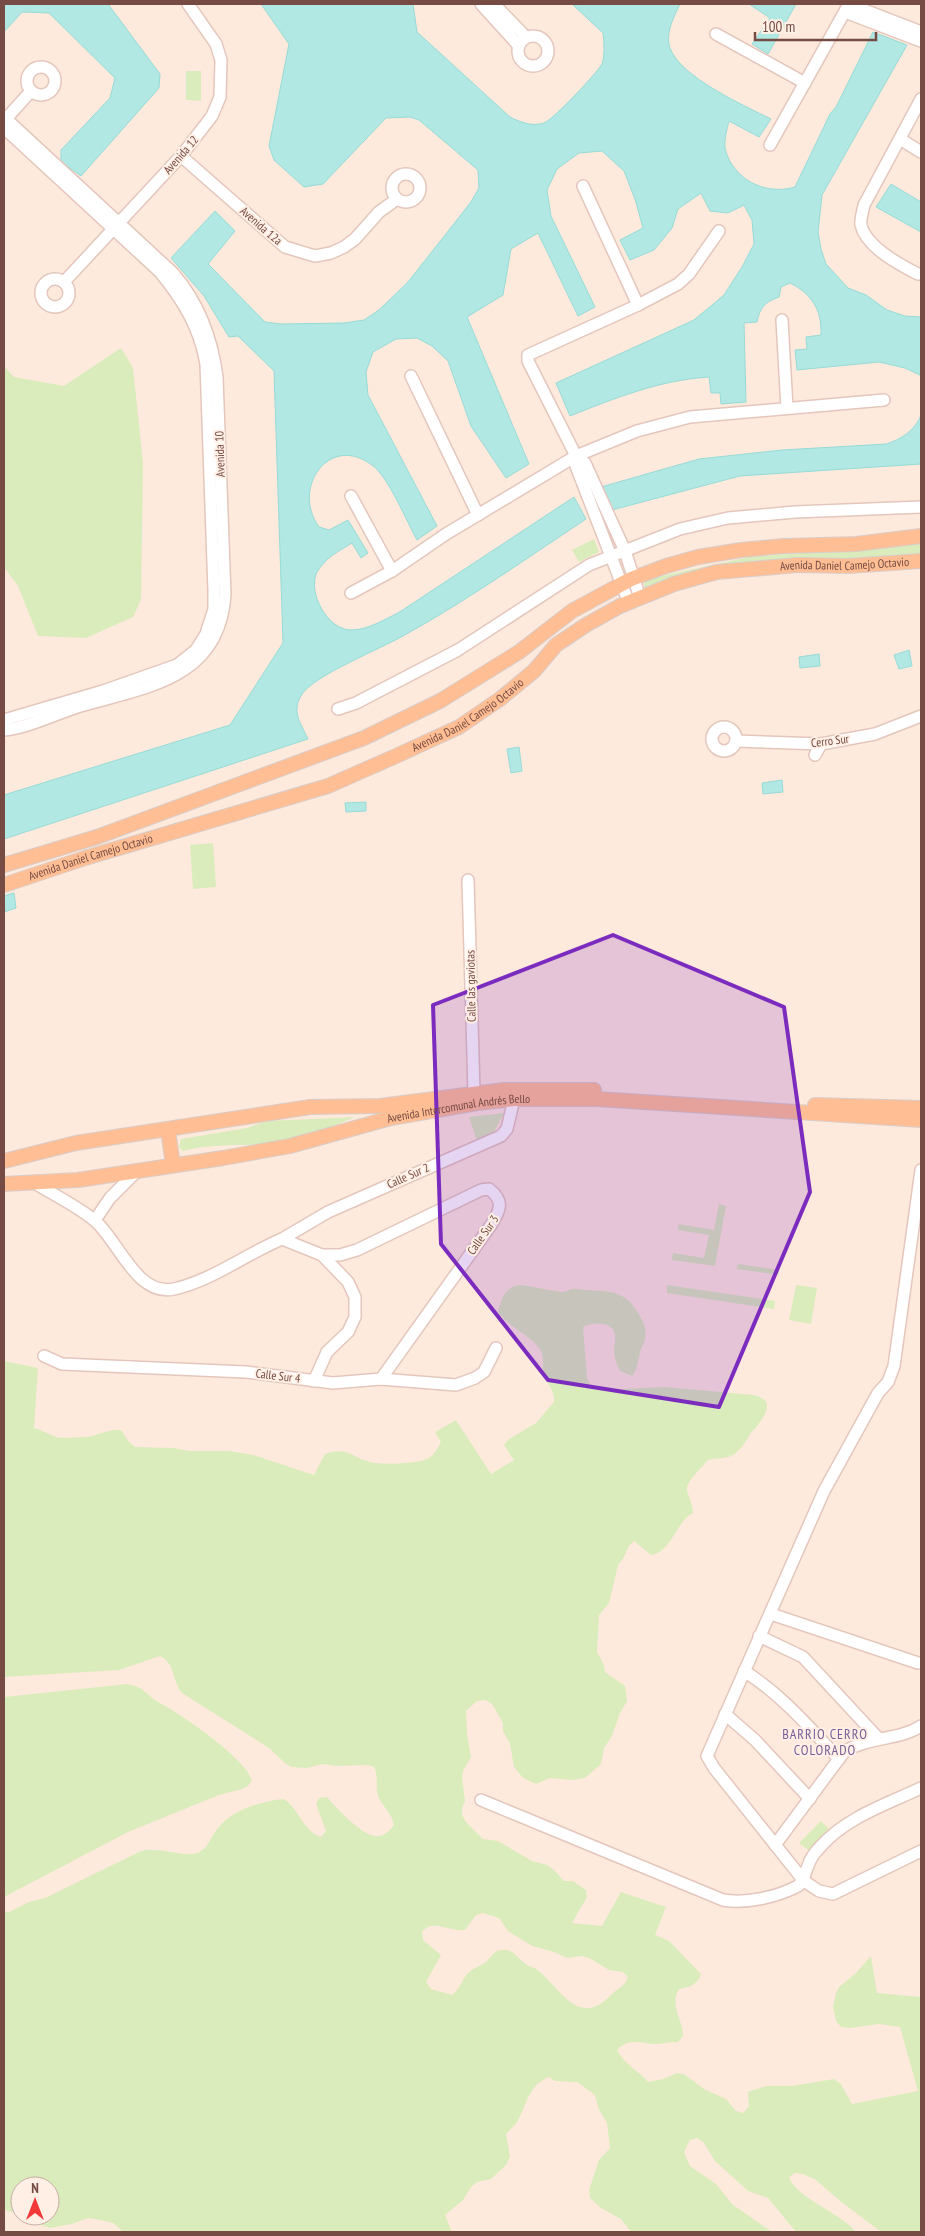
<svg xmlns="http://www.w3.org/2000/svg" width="925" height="2236" font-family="'PT Sans Narrow',sans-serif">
<rect width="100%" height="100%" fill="#feeadd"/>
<g fill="#daecbb" fill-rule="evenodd">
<path d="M186,71H201V101L186,100Z"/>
<path d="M121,348L133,368L143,463L141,600L133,617L86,638L38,636L18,586L4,567V366L14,377L64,386Z"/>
<path d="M594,539L599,552L579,562L572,550Z"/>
<path d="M921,544V554L731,567L645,589L643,580L749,557Z"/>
<path d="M213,843L216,887L193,889L190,845Z"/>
<path d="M504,1113L493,1134L477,1141L469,1117Z"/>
<path d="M355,1117C331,1127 305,1140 279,1143C247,1147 215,1142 183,1151L179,1147L181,1139L247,1128L267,1121Z"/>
<path d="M719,1204L726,1206L715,1266L672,1260L673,1253L704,1258L709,1235L678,1230L679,1224L714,1230Z"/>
<path d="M738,1264L779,1270V1275L737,1269Z"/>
<path d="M519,1285C533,1286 547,1290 561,1292C566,1292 568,1290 572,1289C576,1288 583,1290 587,1290C615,1291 627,1292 641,1318C647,1329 647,1337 642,1347C637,1357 640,1367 632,1376L620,1371C617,1364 614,1358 614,1351C614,1346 616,1340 615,1334C611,1321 593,1322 583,1327L587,1377C589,1386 593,1388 602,1390L664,1387L754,1395C780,1401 761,1421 751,1433C746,1441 740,1452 731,1456C724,1459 715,1458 708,1460C702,1468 686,1481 687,1490C689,1498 693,1504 693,1513C676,1521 672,1552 651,1555L634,1541L629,1546L623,1559L618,1565L609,1603L599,1615L597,1652L604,1665L605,1672L625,1686L627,1701L620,1713L612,1736L604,1748L601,1764L585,1778L572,1780L550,1778L536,1784L523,1778L514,1767L510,1744L503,1731V1723L492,1704L485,1700L477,1701L466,1711L467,1734L471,1757L463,1771L462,1778L465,1801L462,1808V1815L466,1822L483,1839L498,1841L532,1861L547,1865L554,1870L564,1881H573L586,1890L587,1897L572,1923L602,1926L621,1892L666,1907L655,1935L669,1941L701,1974C697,1985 690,1987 679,1989C669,2006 683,2019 683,2036L678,2042C670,2042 662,2044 654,2044C639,2043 629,2038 617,2050C622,2062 639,2071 648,2082L663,2079L677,2073L684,2074L704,2089L726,2099L736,2111L743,2113L749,2106L748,2092L766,2086H792L834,2079L841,2084L852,2104L918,2091L900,2027L879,2024L850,2028L841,2027L836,2021L833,2007L836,1993L839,1987L856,1973L871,1956L877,1993L921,1997V2232H881L839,2200L816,2180L803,2174L795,2173L789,2177C796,2198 841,2213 856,2232H796L768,2198L748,2191L715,2161L703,2142L697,2138L690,2140L684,2152L690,2166L716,2184L732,2204L772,2232H631L621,2219L601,2208L590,2198L589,2190L599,2160L610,2148L607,2123L599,2110L595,2095L577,2082L555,2081L549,2077C528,2085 527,2105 517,2122C514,2126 510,2130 506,2134L510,2156L507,2164L491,2179L477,2182L471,2187L463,2200L445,2215L452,2232H123L113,2223L95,2219L88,2218L72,2224L50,2228L35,2223L25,2216H50V2186H20V2214L4,2210V1912H9L29,1902L45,1898L141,1851C159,1846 184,1858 197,1853C209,1849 211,1835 219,1827C234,1809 262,1801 284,1799C299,1809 303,1831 321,1837L326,1831L316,1804L319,1798L327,1797C336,1807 364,1839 379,1836C386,1835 390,1830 394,1825C392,1813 382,1806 378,1796C375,1786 379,1777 374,1767L368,1765L337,1766L322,1764L307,1768L292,1767L286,1764L269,1748L182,1693C171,1679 176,1664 160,1656L119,1670L4,1677V1361L38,1368L34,1428C42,1430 48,1434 56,1437C63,1439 75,1437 83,1437C97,1437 105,1429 121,1430L129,1442L135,1447L173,1448L190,1451H229L253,1455L314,1475L325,1454C350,1446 351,1458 370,1462C382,1465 420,1464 429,1458C435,1454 438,1447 441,1442L435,1432L456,1420L491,1474L514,1460L504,1445L509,1439L536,1423L554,1402C555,1391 549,1387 545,1377C541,1369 545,1360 541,1351C533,1337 509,1327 498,1312C501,1299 505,1287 519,1285ZM483,1913L499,1918L508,1931L532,1946L554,1952L567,1958L582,1956L589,1958L609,1970L623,1972L628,1977C625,1987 617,1988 610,1996C579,2027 562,1991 540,1972C536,1968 531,1967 527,1965C518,1959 513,1948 501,1950C492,1951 490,1960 483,1964C476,1968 470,1969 465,1977C460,1984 459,1990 452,1995L431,1989L426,1982L441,1955L423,1940L422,1932C433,1918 449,1932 465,1930L476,1915Z"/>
<path d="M667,1285L775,1301L774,1309L667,1293Z"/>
<path d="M796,1285L817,1288L811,1324L789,1320Z"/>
<path d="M127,1684C146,1687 146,1696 160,1703C181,1714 245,1758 252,1780L248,1786L242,1789L219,1795L128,1832L4,1897V1697Z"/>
<path d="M821,1821L829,1829L811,1852L799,1843Z"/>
</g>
<g fill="#b1e8e4" stroke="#97dbd6">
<path d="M4,4H108L160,74L159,88L81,176L61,162V150L110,98L115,78L49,13L22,12L4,32Z"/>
<path d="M261,4H413L417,32L510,117C520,122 532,127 544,123C552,121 598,72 602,64C605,57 604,40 603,33L572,4H680C674,17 665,33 670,48C680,77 745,106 771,119L759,137L729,121C727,129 724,140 725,148C732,179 765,196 795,187L830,114L836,107L873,32L907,45L822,195L818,232L821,249L826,264L848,288L866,295L887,310L905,316L921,317V380L920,375L905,368L879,362L797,370L795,350L807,349L806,337L821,335C822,310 812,294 790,283L781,287L779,297C765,302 760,307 757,322L744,323L746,402L721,404L720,393H711L709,377C660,380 615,398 570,416L556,383L694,320L724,295L742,267L754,244L752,220L744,205L728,213L710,211L701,193L678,209L672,228L654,250L630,260L620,240L643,228L635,199L624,171L602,151L579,153L557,169L547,190L551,216L595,307L578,316L538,233L511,249L503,295L467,317L529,464L506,478L471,426L448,361L432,346L417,338L396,339L373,352L366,372L368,395L437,526L417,540C407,522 388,476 372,465C329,433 291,488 319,527L329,530L348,520L368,553L361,558L352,543C339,551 325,558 317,572C307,593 328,630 351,630C368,630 383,620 398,613L574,497L586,519C526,559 466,601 403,636C380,649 315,675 302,694C291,711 300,722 308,739L4,839V795L230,725L283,643L274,371L238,336L229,337L204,296L171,258L215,211L235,231L208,264L265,322L281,324L344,323L364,320L379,310L408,282L471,202L479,188L478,170L419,120L410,117L386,118L323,184L304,187L274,160L269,146L289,44Z"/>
<path d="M749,4H796L768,54L752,44L770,18Z"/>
<path d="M891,184L921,202V232L876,207Z"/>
<path d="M921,415V464L740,476L612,510L601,487L699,459L782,450L886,444C900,440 916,430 921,415Z"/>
<path d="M909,650L912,666L899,669L894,655Z"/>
<path d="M819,654L820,666L800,668L799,657Z"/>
<path d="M519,747L522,771L511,773L507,749Z"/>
<path d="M782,780L783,792L763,794L762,783Z"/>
<path d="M366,802V811L346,812L345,803Z"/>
<path d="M14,893L16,908L4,912V896Z"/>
</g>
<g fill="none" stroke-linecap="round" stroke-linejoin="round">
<g stroke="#e4c6bc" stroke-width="14">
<g id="minor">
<path d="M481,4L518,45"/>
<path d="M494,4L526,37"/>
<path d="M849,4L921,32"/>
<path d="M845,12L921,41"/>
<path d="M716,34L805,83"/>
<circle cx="533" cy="51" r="15"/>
<circle cx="41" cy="81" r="14"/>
<path d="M4,117L173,273C199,303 212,338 217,377L225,595C219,681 144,687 77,707C56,714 24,729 4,730"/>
<path d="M4,121L31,91"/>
<path d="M4,128L160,272C183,300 200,328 206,364L214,591V609L206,634L196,650L177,665L103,691L4,720"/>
<path d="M900,139L921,152"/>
<path d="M770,145L849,4"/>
<path d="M181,156L285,247L315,256L331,253L344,247L355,239L379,212L397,199"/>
<circle cx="406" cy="188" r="14"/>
<path d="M583,186L638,305"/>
<path d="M918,274C900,265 866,247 861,225C860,220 863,210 864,205L921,99"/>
<circle cx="55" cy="293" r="14"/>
<path d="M64,282L181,156L212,116L220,97L221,60L216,44L188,4"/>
<path d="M782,320L787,408"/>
<path d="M411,376L478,515"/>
<path d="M576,456V466L629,603"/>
<path d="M351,496L392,571"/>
<path d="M351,593L392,571L446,534L576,456L637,431L690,417L884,400"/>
<path d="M640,598L625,551L585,463L576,456L528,361V355L638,305L678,284L689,274L719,231"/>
<path d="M338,709L356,703L458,650L589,565L680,529L728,518L795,512L921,507"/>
<circle cx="724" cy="739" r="12"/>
<path d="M736,741L821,744L875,734L921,716"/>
<path d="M815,755L821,744"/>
<path d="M468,880L474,1092"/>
<path d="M921,1170L894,1366L888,1382L878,1393L824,1491L707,1756L714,1768L804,1881L819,1891L833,1894L921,1851"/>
<path d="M35,1183C54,1195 77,1206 94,1220C118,1239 136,1297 174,1289C213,1280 246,1254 282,1239L322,1255L348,1282L355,1297V1317L348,1332L327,1352L314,1381"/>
<path d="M95,1220L110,1198L136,1172"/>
<path d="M282,1239L328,1212L501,1136L507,1129L514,1099"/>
<path d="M322,1255H340L357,1250L481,1190L489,1189C505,1201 500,1211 491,1225L381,1379"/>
<path d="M44,1356L62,1364L246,1372L333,1383L381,1379L456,1385L475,1378L484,1372L496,1348"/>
<path d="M771,1614L918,1663"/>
<path d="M759,1636L803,1657L878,1738"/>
<path d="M744,1671C781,1694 809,1727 839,1759"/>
<path d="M725,1714L755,1740L810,1799"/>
<path d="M481,1800L723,1900C746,1904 777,1897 798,1886C805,1880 804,1874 808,1866C810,1859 816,1851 821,1846C847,1817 887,1804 921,1788"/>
<path d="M775,1845L844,1752C868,1736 898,1741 921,1726"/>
</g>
</g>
<g stroke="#d8cdcb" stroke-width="16">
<g id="major">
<path d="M4,865L97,837L364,738L440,701L519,652L572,611L631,579L666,566L698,557L741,550L784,546L856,544L921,536"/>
<path id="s1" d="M4,885L85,858L328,786L396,756L459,727L500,699L534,671L556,645L586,625L620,606L674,584L717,572L798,565L848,566L921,561"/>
<path d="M815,1105L921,1108"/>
<path d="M168,1130L173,1165"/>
<path d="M4,1161L76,1143L310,1107L380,1106L504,1090H594"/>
<path id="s2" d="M4,1184L78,1180L223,1158L290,1146L391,1118L477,1103L514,1099H597L921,1120"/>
</g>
</g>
<use href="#minor" stroke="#fff" stroke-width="11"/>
<use href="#major" stroke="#ffbe93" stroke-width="14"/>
</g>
<path fill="#7b2cbf" fill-opacity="0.2" stroke="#7b2cbf" stroke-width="4" stroke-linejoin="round" d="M613,935L784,1007L810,1192L719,1407L548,1380L441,1244L433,1005Z"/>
<g text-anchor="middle" stroke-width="4" stroke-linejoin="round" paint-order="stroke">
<g font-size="12" fill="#754b44" stroke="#ffefe5">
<text transform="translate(181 155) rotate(-49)" y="4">Avenida 12</text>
<text transform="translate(261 226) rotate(41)" y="4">Avenida 12a</text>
<text transform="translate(220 454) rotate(-92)" y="4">Avenida 10</text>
<text dy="4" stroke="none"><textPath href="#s1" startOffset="916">Avenida Daniel Camejo Octavio</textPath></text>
<text dy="4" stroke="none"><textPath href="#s1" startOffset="496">Avenida Daniel Camejo Octavio</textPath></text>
<text transform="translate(830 741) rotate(-7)" y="4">Cerro Sur</text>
<text dy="4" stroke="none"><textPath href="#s1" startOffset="91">Avenida Daniel Camejo Octavio</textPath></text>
<text transform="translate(471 986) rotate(-91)" y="4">Calle las gaviotas</text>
<text dy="4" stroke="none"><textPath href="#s2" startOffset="462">Avenida Intercomunal Andrés Bello</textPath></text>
<text transform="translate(408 1176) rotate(-24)" y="4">Calle Sur 2</text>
<text transform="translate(483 1235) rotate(-55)" y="4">Calle Sur 3</text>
<text transform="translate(278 1376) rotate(7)" y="4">Calle Sur 4</text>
</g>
<g font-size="14" letter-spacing="1" fill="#785f99" stroke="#ffefe5">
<text x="825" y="1739">BARRIO CERRO<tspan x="825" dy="16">COLORADO</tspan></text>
</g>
</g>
<rect width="925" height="2236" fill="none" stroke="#754b44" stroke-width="10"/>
<g transform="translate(35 2201)"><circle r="24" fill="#ffefe5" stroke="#c8ada5"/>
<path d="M0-4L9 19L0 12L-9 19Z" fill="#f23839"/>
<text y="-8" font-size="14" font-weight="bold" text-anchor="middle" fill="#754b44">N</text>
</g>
<path d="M755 32v8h121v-8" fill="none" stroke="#754b44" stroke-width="2.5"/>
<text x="762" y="32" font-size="15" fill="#754b44" stroke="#ffefe5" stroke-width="4" paint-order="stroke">100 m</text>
</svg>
